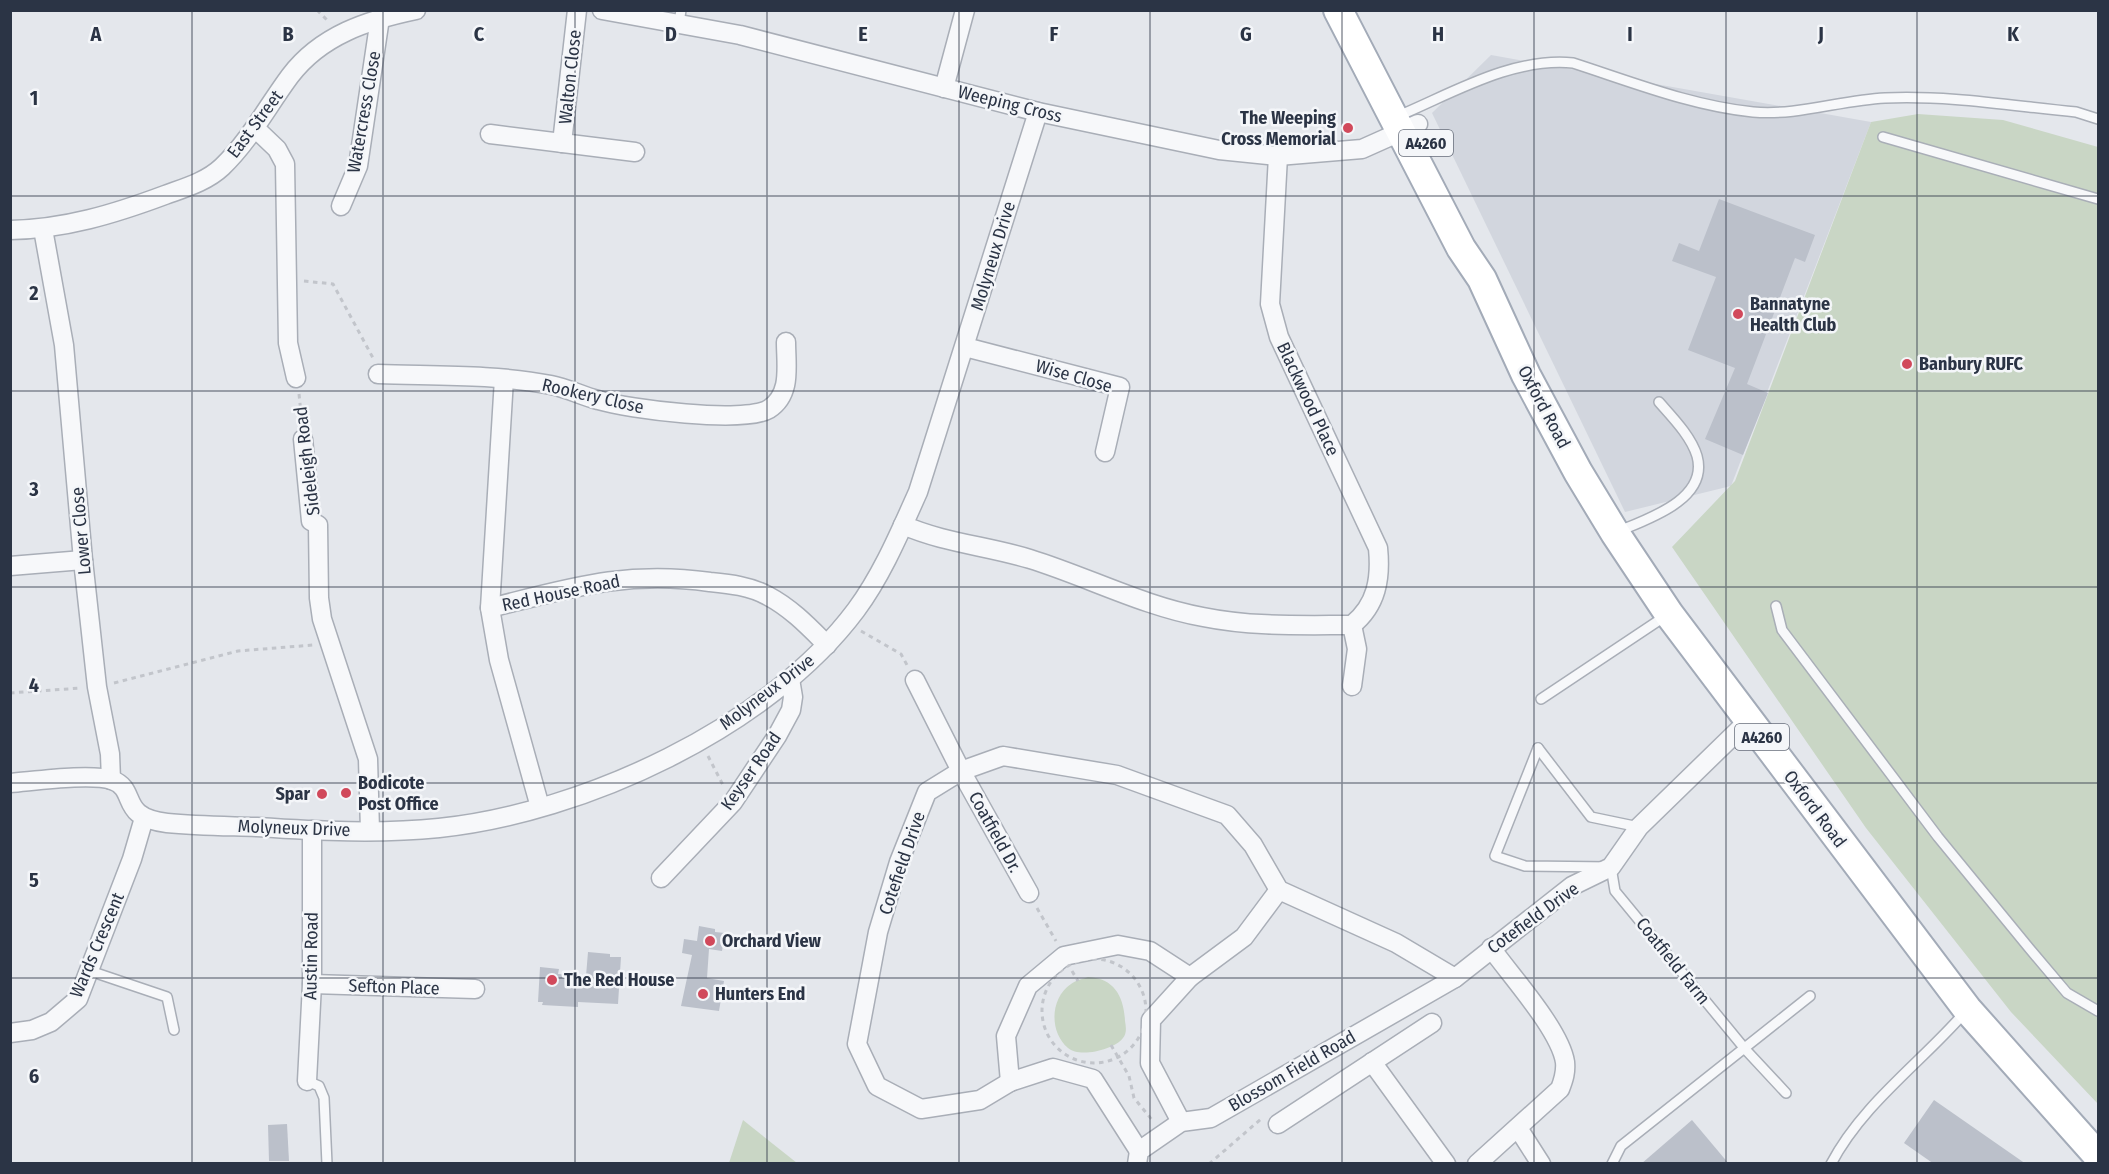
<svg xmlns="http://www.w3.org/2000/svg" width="2109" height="1174" font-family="'Fira Sans Condensed',sans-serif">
<rect width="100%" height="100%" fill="#e4e7ec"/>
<path fill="#d2d6de" d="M1491,55L1871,122L1731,486L1625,512L1432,113Z"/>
<g fill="#c9d6c5">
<path d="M1918,114L2003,120L2098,147V1104L2011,1012L1866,828L1672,547L1735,481L1871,122Z"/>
<path d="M1088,977C1115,978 1124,998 1125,1021C1126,1027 1127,1033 1123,1038C1114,1050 1079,1058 1068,1048C1049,1032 1050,998 1071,984C1076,980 1083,979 1088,977Z"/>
<path d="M743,1120L797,1163H729Z"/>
</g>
<g fill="#bbc0ca">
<path d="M1719,199L1815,235L1805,262L1795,258L1747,384L1768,393L1743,455L1705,439L1735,368L1688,350L1716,277L1672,261L1679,243L1699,251Z"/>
<path d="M699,926L715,929V932L725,933L722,951L709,949L707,978L724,981L719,1011L681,1006L692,955L682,953L684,939L697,941Z"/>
<path d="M588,952L610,954V957H621L618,1004L578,1002V1007L542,1005L543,1002H538L540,967L559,969L558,974L586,976Z"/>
<path d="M1934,1100L2026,1164H1934L1904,1143Z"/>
<path d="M1692,1120L1729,1164H1641Z"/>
<path d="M287,1124L289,1161H269L268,1125Z"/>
</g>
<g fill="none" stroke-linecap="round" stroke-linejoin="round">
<g stroke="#a9aeb7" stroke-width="12">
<g id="service">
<path d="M679,23L681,10"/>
<path d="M1398,116C1453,93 1512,57 1573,63C1632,82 1692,106 1753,112C1798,116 1841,100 1885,98C1948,95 2013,106 2076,112L2098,119"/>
<path d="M1883,137L2098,199"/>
<path d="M1619,531C1648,519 1709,499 1697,456C1691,436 1672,417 1659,402"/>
<path d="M1776,606L1782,630L1938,837L2029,948L2067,993L2098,1011"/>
<path d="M1541,699L1667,615"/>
<path d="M1538,748L1495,856L1525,866L1611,867L1615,891L1745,1049L1786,1093"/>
<path d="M1538,748L1591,817L1639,827"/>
<path d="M90,971L167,997L174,1030"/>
<path d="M307,1081L319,1086L324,1098L327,1164"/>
<path d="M1612,1164L1621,1146L1810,996"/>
<path d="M1831,1164C1863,1103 1922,1062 1966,1011"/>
</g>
</g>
<g stroke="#a9aeb7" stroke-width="21">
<g id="minor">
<path d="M602,10L740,35L1038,112L1219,150L1278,156L1362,149L1418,124"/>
<path d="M944,88L965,10"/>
<path d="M255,128L277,149L285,164L288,343L296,378"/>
<path d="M490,134L635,152"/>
<path d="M562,143L577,10"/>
<path d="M341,206L358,166L380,18"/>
<path d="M43,229L64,345L83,560L97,687L110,754L111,780"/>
<path d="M10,230C65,229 114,214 165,195C184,188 206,182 222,167C250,140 267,107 290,76C321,35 368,20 416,10"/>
<path d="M965,347L1120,387L1105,452"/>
<path d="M378,374C436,376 494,374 551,385C567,388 582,396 598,400C628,409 744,424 769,409C792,394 786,366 786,342"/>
<path d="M303,439L311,521L318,525L319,598L322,619L368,759L370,831"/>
<path d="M903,525C944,543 988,546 1030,559C1088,577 1143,606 1203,617C1252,627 1302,625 1352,625C1377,605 1381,578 1378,548L1279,337L1270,304L1278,156"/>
<path d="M10,566L83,560"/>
<path d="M490,608L504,379"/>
<path d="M915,680L961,771L1029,893"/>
<path d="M1352,686L1357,649L1352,625"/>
<path d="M10,783C35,781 90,773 112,780C139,790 117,817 167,823C197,826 227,826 257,827C318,831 379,834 439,828C583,813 768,728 856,610C882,575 900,532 918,492L1038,112"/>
<path d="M540,807L499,660L490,608C570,588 626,570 710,582C730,584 750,586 768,596C791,608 809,627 827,645"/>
<path d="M661,878L733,802L777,736L791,710L793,697L790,679"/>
<path d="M1190,977L1244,937L1279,890"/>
<path d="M312,984L475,989"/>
<path d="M10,1033L32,1030L51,1022L78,999L132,859L144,818"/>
<path d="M1372,1062L1446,1164"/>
<path d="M307,1081L312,984V830"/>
<path d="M1010,1082L980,1100L921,1109L877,1086L857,1044L878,932L899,862L927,792L961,771L1003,756L1117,775L1227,815L1253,845L1279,890L1396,943L1455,978L1572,886L1611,867L1639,827L1749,720"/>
<path d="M1278,1124L1432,1023"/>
<path d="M1518,1128L1541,1164"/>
<path d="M1139,1151L1093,1079L1053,1068L1010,1082L1006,1036L1028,986L1064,956L1118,945L1150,951L1190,977L1151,1020L1150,1063L1181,1122"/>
<path d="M1137,1164L1139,1151L1181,1122L1211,1118L1455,978"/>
<path d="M1477,1164L1560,1089C1564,1079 1566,1072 1565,1062C1560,1030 1511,976 1491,948"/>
</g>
</g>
<g stroke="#a3abb8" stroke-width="32">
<path id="primary" d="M1338,10L1461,248L1482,279L1526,375L1578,472L1615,533L1669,614L1967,1009L2098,1156"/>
</g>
<g stroke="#c2c5cb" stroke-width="3" stroke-dasharray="4.5 4.5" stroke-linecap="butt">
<path d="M317,10L329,22"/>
<path d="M304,281L333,284L373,358"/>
<path d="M299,394L302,423"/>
<path d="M861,631L901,654L907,665"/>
<path d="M114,683L238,651L313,645"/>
<path d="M10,693L81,688"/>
<path d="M708,756L723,785"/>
<path d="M1037,908L1056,941"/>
<circle cx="1094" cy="1011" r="52"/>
<path d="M1072,971L1078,981"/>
<path d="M1111,1045L1129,1076L1134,1098L1153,1121"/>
<path d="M1209,1164L1261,1119"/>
</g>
<use href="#service" stroke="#f7f8fa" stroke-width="9"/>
<use href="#minor" stroke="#f7f8fa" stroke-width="18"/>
<use href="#primary" stroke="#fff" stroke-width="28"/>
</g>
<path fill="none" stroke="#2b3445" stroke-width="1.5" stroke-opacity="0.55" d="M192,10V1164M383,10V1164M575,10V1164M767,10V1164M959,10V1164M1150,10V1164M1342,10V1164M1534,10V1164M1726,10V1164M1917,10V1164M10,196H2098M10,391H2098M10,587H2098M10,783H2098M10,978H2098"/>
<g fill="#d1495b" stroke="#f4f6f9" stroke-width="2">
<circle cx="1348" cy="128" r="6"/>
<circle cx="1738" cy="314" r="6"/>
<circle cx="1907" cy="364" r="6"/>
<circle cx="346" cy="793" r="6"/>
<circle cx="322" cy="794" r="6"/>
<circle cx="710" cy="941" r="6"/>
<circle cx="552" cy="980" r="6"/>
<circle cx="703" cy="994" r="6"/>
</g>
<g text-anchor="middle" stroke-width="5" stroke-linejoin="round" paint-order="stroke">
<g fill="#f4f6f9" stroke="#676e7b" stroke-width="1.5">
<rect x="1399" y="130" width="54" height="26" rx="4.5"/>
<rect x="1735" y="724" width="54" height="26" rx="4.5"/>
</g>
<g font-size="16" font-weight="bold" fill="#2b3445">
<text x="1426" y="149">A4260</text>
<text x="1762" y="743">A4260</text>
</g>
<g font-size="18" fill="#2b3445" stroke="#f4f6f9">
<text transform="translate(570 77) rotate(-84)" y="6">Walton Close</text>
<text transform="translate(1010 104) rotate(14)" y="6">Weeping Cross</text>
<text transform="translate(364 112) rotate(-80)" y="6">Watercress Close</text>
<text transform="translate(255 124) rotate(-53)" y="6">East Street</text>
<text transform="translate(993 256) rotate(-73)" y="6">Molyneux Drive</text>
<text transform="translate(1074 376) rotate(16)" y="6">Wise Close</text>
<text transform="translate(593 396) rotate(13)" y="6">Rookery Close</text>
<text transform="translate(1308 399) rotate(65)" y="6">Blackwood Place</text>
<text transform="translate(1544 407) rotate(62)" y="6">Oxford Road</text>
<text transform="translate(307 461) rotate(-97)" y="6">Sideleigh Road</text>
<text transform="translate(81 531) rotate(-95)" y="6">Lower Close</text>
<text transform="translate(561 593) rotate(-12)" y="6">Red House Road</text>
<text transform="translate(767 692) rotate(-37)" y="6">Molyneux Drive</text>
<text transform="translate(751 771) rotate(-55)" y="6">Keyser Road</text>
<text transform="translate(1815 809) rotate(53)" y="6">Oxford Road</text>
<text transform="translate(294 828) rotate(2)" y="6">Molyneux Drive</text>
<text transform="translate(995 832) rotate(61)" y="6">Coatfield Dr.</text>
<text transform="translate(902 863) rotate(-71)" y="6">Cotefield Drive</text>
<text transform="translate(1533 918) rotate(-36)" y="6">Cotefield Drive</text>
<text transform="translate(97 945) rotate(-67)" y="6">Wards Crescent</text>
<text transform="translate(311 956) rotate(-89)" y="6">Austin Road</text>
<text transform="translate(1673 961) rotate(51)" y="6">Coatfield Farm</text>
<text transform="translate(394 987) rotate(2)" y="6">Sefton Place</text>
<text transform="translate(1292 1071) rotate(-30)" y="6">Blossom Field Road</text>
</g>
<g font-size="18" font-weight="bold" fill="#2b3445" stroke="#f4f6f9" text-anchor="start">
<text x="1336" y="124" text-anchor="end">The Weeping<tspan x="1336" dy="21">Cross Memorial</tspan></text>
<text x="1750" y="310">Bannatyne<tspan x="1750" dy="21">Health Club</tspan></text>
<text x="1919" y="370">Banbury RUFC</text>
<text x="358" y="789">Bodicote<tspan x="358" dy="21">Post Office</tspan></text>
<text x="310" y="800" text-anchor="end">Spar</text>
<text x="722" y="947">Orchard View</text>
<text x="564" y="986">The Red House</text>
<text x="715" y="1000">Hunters End</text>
</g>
</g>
<g font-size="20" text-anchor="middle" font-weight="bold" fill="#2b3445" stroke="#f4f6f9" stroke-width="5" stroke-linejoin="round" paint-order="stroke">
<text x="96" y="41">A</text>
<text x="288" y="41">B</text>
<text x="479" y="41">C</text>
<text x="671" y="41">D</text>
<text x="863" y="41">E</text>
<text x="1054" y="41">F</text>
<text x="1246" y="41">G</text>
<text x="1438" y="41">H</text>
<text x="1630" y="41">I</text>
<text x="1821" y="41">J</text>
<text x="2013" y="41">K</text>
<text x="34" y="105">1</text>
<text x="34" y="300">2</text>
<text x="34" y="496">3</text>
<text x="34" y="692">4</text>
<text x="34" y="887">5</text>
<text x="34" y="1083">6</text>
</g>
<rect width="2109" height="1174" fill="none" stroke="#2b3445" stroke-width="24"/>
</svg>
